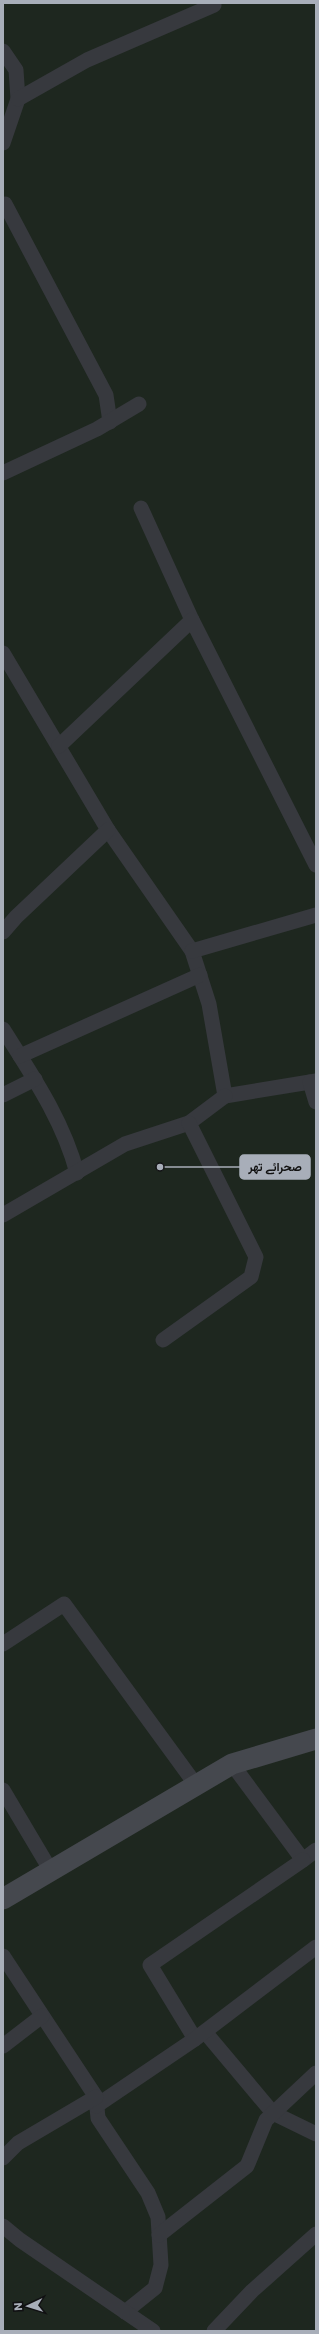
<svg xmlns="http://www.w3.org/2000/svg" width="319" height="2334" font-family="Poppins,Vazirmatn,sans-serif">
<rect width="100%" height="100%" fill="#161618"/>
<rect fill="#1e271f" x="3" y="3" width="313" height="2328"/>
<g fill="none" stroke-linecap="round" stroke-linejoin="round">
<g stroke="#37393e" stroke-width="15">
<path d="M3,51L16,70L18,99L3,143"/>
<path d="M18,99L87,60L214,5"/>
<path d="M5,204L106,395L110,422"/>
<path d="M3,473L97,429L139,404"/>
<path d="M141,508L192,620"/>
<path d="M3,653L108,830L192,951L209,1004L225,1096L316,1081"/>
<path d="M59,746L192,620L316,865"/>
<path d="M3,932L16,917L108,830"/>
<path d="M192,951L316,915"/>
<path d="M3,1029C32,1075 63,1120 77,1173"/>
<path d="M20,1056L200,975"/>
<path d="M310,1082L316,1102"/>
<path d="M3,1095L35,1079"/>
<path d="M3,1215L125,1144L189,1123L225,1096"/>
<path d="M163,1340L251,1277L256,1257L189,1123"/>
<path d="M3,1644L64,1604L196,1785"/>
<path d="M232,1764L303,1860L316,1850"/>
<path d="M3,1790L51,1871"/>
<path d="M3,1956L96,2097L98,2118L148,2193L158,2217L161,2265L155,2288L125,2312"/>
<path d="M205,2032L273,2113L316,2134"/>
<path d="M195,2039L150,1965L303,1860"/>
<path d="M3,2046L42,2016"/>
<path d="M96,2106L195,2039L316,1947"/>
<path d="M3,2158L18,2143L96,2097"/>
<path d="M3,2226L20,2240L153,2331"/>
<path d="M159,2235L247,2166L266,2120L316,2073"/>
<path d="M214,2331L252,2291L316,2234"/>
</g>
<path stroke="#45484e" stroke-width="21" d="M3,1899L232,1764L316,1739"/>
</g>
<path fill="none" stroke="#a8aeb9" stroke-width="1.5" d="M160 1167L240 1167"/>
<circle fill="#a8aeb9" stroke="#111113" stroke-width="1.5" cx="160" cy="1167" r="4"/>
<rect fill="#a8aeb9" stroke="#a8aeb9" stroke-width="1.5" x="240" y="1155" width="70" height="24" rx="4"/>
<g font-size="12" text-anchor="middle" font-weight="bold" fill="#111">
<text x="275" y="1171">صحرائے تھر</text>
</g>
<rect width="319" height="2334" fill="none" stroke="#a8aeb9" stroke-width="8"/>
<g transform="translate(28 2306) rotate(266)" stroke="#111113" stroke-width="3" paint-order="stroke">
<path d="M0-3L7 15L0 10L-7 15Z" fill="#a8aeb9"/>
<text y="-6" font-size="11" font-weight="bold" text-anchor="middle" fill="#a8aeb9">N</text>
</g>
</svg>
